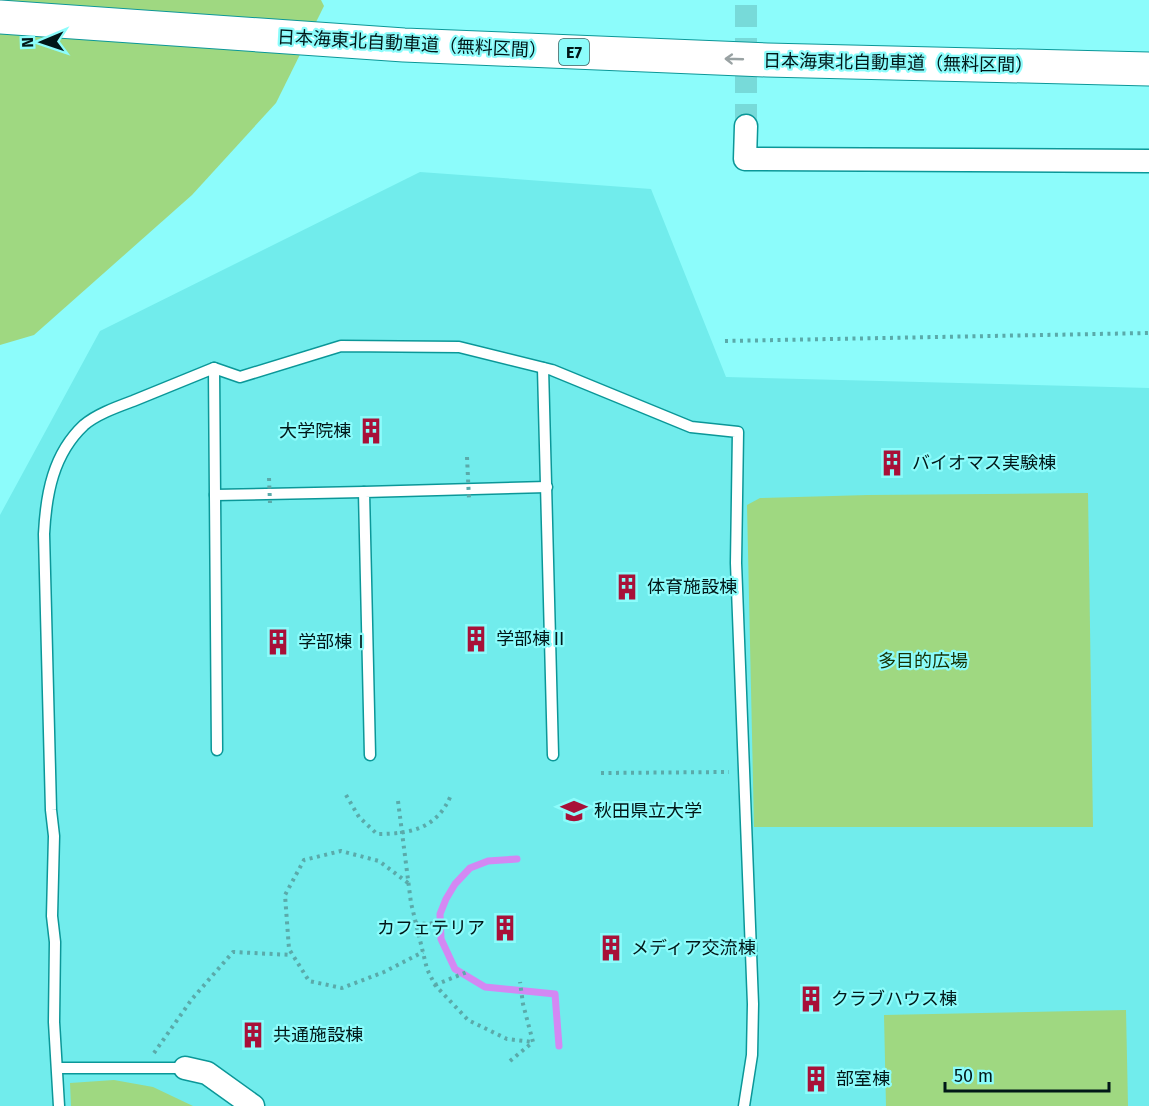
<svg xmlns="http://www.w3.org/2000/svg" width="1149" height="1106" font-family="'Fira Sans','Noto Sans JP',sans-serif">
<rect width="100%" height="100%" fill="#8cfcfb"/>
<path fill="#71ecec" d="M420,172L651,189L726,377L1149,388V1106H0V515L100,331Z"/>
<g fill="#9fd881">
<path d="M0,0H321L324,6L276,103L192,195L34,335L0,345Z"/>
<path d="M1088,493L1093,827H754L747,505L760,498L868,495Z"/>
<path d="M1126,1010L1128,1106H886L884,1015Z"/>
<path d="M114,1080L153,1087L193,1106H71L70,1083Z"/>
</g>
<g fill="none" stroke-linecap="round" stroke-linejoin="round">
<path stroke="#d388f3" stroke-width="7" d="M517,859L488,861L470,868L455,884L446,899L440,914L441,939L455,969L485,987L555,994L559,1046"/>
<path stroke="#77dad9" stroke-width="22" stroke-dasharray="22 11" stroke-linecap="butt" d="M746,126V0"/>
<g stroke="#0b9798" stroke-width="13">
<g id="service">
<path d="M214,368L217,750"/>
<path d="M543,368L553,755"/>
<path d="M215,495L364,492"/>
<path d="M370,755L364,492L547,487"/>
<path d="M58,1068H185"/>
<path d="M59,1106L54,1022L55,942L52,916L54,836L51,810L44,534C46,494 53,454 84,425C97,414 117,407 133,401C160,390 187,379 214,368L240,377L341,346L459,347L552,370L691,427L738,432L736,563L753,1004L752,1055L744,1106"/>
</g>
</g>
<g stroke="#0b9798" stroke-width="25">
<g id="minor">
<path d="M746,126L745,159L1149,161"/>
<path d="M185,1068L207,1073L253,1106"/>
</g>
</g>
<g stroke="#0b9798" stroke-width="35">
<path id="motorway" d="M0,17L404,45L767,60L1149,69"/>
</g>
<g stroke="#5aaaaa" stroke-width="4" stroke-dasharray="3 4.5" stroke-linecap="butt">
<path d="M725,341L1149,333"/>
<path d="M601,773L729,772"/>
<path d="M346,795L359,817L377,834C410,834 437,829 451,795"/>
<path d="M398,801L411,903L427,969L435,985L468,1020L507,1039L533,1042"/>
<path d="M408,883L379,861L341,851L304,860L285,895L289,949L309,981L342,988L384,972L423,952"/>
<path d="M415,923L428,924L444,921"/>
<path d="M435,985L467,972"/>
<path d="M154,1053L192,999L233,952L292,955"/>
<path d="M510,1061L533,1042L523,1004L520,982"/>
</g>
<use href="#service" stroke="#fff" stroke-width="10"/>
<use href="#minor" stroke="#fff" stroke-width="22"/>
<use href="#motorway" stroke="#fff" stroke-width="33"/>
<g stroke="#5aaaaa" stroke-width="4" stroke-dasharray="3 4.5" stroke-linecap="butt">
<path d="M467,457L469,499"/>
<path d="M269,478L270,503"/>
</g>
</g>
<defs><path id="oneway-shaft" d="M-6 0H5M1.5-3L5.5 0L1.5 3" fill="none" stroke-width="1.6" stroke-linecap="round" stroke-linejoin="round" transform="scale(1.5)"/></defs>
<use stroke="#99a2a3" href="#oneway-shaft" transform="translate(734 59) rotate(-178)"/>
<defs>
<g id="building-bare" transform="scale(2.07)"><path d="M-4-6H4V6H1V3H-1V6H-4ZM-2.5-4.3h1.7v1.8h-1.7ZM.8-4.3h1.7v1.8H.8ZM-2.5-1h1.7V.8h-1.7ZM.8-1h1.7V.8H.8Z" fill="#a81038" stroke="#8cfcfb" stroke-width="2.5" paint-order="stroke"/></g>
<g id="university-bare" transform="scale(2.07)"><path d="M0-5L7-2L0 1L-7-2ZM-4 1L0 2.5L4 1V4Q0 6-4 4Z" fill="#a81038" stroke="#8cfcfb" stroke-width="2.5" paint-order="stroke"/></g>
</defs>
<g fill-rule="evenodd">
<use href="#building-bare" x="371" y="431"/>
<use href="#building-bare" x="892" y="463"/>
<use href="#building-bare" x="627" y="587"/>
<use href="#building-bare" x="476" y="639"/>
<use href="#building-bare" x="278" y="642"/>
<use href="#university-bare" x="574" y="811"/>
<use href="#building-bare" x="505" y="928"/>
<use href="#building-bare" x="611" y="948"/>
<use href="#building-bare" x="811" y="999"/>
<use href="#building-bare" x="253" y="1035"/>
<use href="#building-bare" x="816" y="1079"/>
</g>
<g text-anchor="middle" stroke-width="4.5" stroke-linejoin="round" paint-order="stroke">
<rect fill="#8cfcfb" stroke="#2b5c5c" stroke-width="1.5" x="559" y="39" width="30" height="26" rx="4.5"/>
<g font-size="16" font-weight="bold" fill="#011718">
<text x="574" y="58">E7</text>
</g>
<g font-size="18" fill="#011718" stroke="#8cfcfb">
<text transform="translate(412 44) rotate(3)" y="6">日本海東北自動車道（無料区間）</text>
<text transform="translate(898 63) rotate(1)" y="6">日本海東北自動車道（無料区間）</text>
</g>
<g font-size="18" fill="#011718" stroke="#8cfcfb" text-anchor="start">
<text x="351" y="437" text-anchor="end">大学院棟</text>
<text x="912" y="469">バイオマス実験棟</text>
<text x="647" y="593">体育施設棟</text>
<text x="496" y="645">学部棟Ⅱ</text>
<text x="298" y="648">学部棟Ⅰ</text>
<text x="594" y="817">秋田県立大学</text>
<text x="485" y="934" text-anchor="end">カフェテリア</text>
<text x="631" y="954">メディア交流棟</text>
<text x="831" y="1005">クラブハウス棟</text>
<text x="273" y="1041">共通施設棟</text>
<text x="836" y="1085">部室棟</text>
</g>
<g font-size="18" fill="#163103" stroke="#8cfcfb">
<text x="923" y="667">多目的広場</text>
</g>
</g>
<g transform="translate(42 42) rotate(268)" stroke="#8cfcfb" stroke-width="4.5" paint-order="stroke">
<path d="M0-4.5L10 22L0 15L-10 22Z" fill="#011718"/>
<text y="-9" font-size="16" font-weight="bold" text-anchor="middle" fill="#011718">N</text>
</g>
<path d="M945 1082v9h164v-9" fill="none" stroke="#011718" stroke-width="3"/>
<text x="954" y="1082" font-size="18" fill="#011718" stroke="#8cfcfb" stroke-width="4.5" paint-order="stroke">50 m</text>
</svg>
